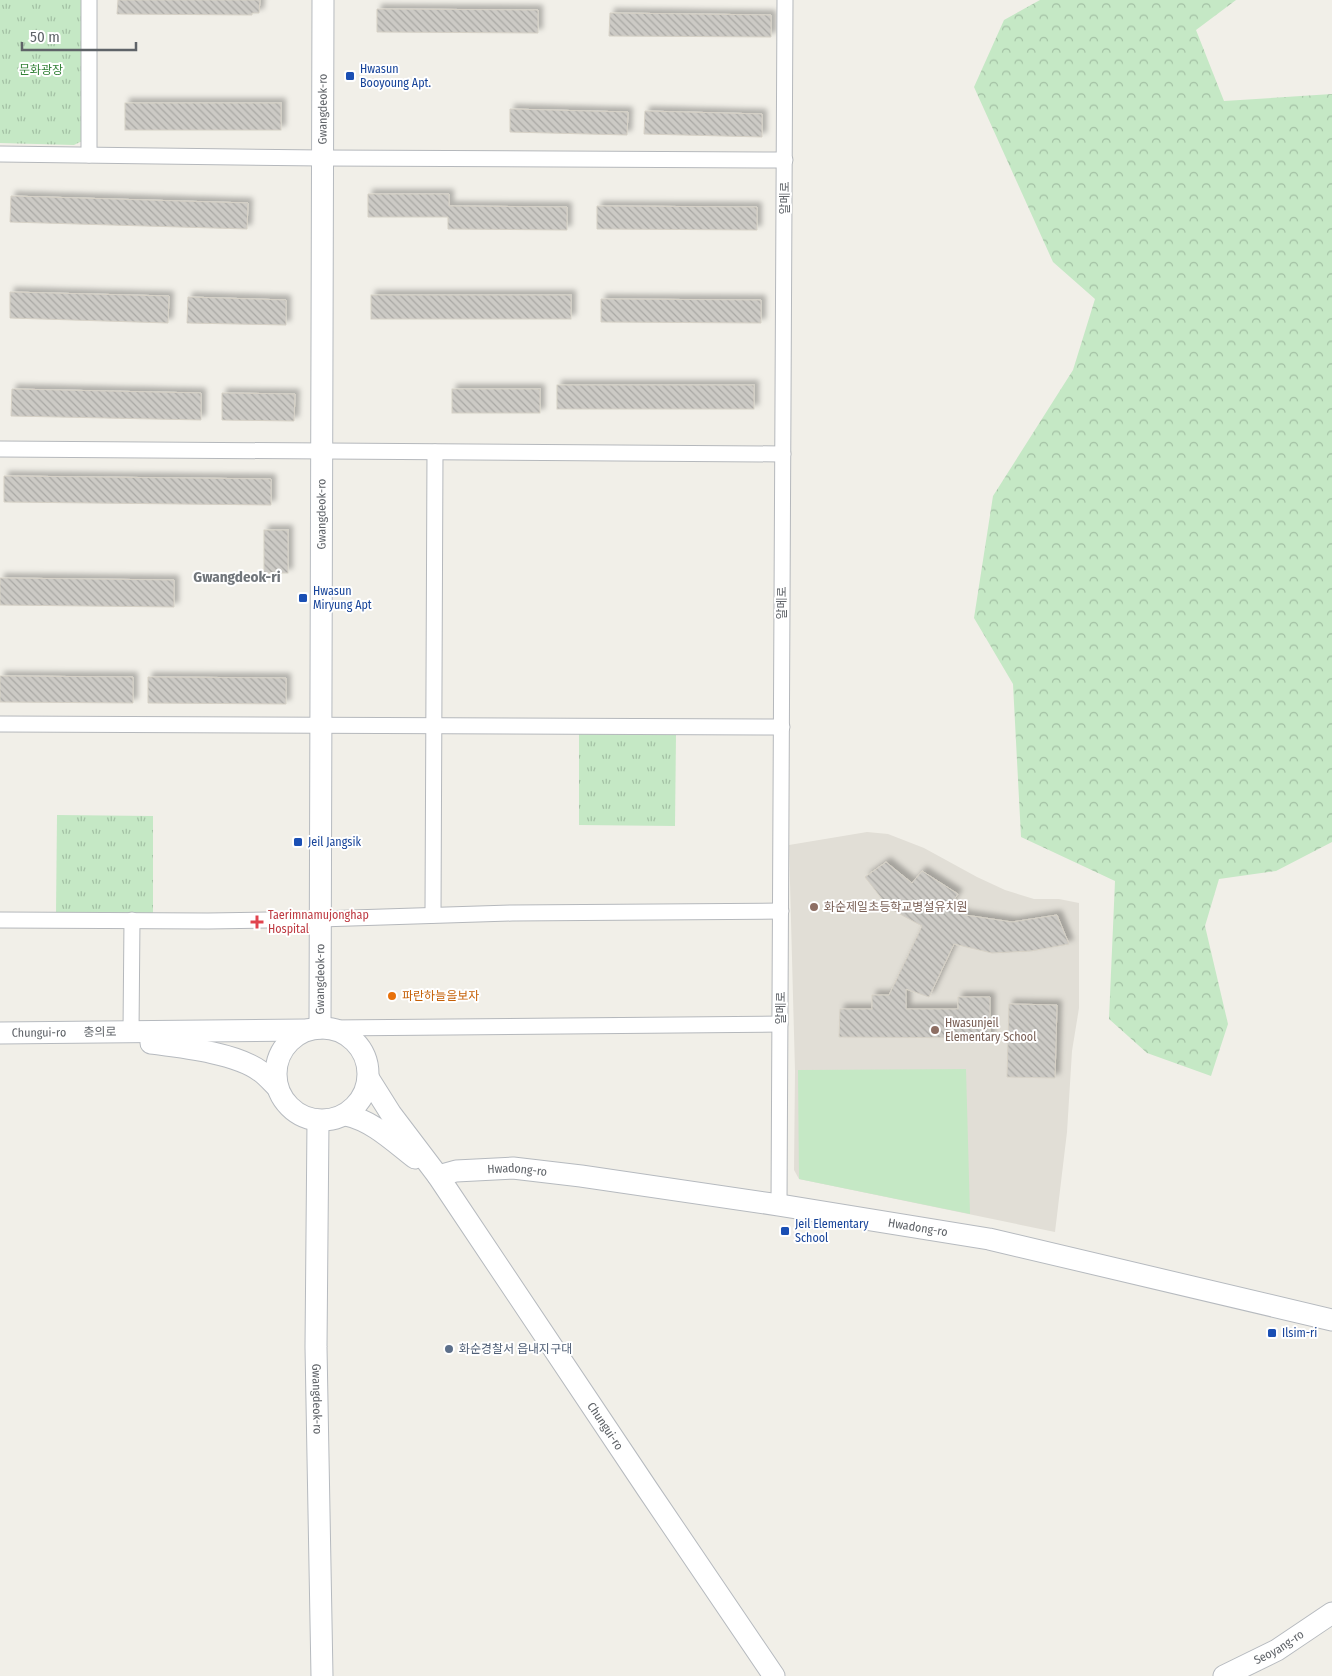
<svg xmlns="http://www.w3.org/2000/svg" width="1332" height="1676" font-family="'Fira Sans Condensed','Noto Sans KR',sans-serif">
<defs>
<pattern id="forest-crowns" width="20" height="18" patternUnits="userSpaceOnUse" patternTransform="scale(1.25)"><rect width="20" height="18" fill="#c5e8c5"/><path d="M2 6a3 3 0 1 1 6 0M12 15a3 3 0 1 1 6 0" fill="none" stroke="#a3c0a4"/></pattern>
<pattern id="park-tufts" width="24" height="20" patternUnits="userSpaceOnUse" patternTransform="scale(1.25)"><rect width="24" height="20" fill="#c5e8c5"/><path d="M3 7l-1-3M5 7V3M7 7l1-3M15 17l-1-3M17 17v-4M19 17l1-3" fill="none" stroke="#a3c0a4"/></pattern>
<pattern id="building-back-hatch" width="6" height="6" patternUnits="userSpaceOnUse" patternTransform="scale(1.25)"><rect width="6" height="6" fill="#cccac5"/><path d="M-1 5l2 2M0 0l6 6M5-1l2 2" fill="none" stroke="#a9a8a4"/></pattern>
<filter id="shadow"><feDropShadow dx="4.5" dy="-4.5" stdDeviation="2.5" flood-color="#0004"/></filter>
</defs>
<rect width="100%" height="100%" fill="#f1efe8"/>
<path fill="#e1ded6" d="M867,832L888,834L924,848L977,877L1005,890L1034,899H1059L1079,903V1008L1072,1051L1067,1132L1055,1232L799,1179L794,1170L795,1071L789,845Z"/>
<path fill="#c5e8c5" d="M966,1069L970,1214L799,1179L798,1070Z"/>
<path fill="url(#forest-crowns)" d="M1040,0H1236L1196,30L1224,101L1332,94V842L1276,871L1219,879L1205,926L1228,1024L1211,1076L1147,1053L1109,1019L1115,881L1021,837L1013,684L974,618L993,496L1073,370L1095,299L1053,262L974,87L1004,20Z"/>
<g fill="url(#park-tufts)">
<path d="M0,0H84L82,141L74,145L0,143Z"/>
<path d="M579,733L676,734L675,826L579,825Z"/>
<path d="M57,815L153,816V913H56Z"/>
</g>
<g fill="url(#building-back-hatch)" stroke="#d6d1c6" filter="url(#shadow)">
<path d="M118,0H260L259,13H252V15L117,14Z"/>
<path d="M377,9L538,10V33L377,32Z"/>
<path d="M610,13L771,15V37L609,36Z"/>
<rect x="125" y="103" width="156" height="27"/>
<path d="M510,109L628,112L627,135L510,132Z"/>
<path d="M645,111L762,114V137L644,134Z"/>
<path d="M368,194H449V206L567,207V230L448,229V217H368Z"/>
<path d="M11,196L248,203L247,229L10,222Z"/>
<path d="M597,206L757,207V230L597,229Z"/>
<path d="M10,292L169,296L168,323L10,318Z"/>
<rect x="371" y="295" width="200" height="24"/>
<path d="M188,297L286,300V325L187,323Z"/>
<path d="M601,299L761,300V323L601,322Z"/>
<rect x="557" y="385" width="197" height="24"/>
<path d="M12,389L201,393V420L11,416Z"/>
<rect x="452" y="389" width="88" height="24"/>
<path d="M222,393L295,394L294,421L222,420Z"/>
<path d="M4,476L271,479V505L4,502Z"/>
<rect x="264" y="530" width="24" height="43"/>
<path d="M0,578L174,580V607L0,605Z"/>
<path d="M0,676L133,677V703L0,702Z"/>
<path d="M148,677L286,678V704L148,703Z"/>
<path d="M886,862L912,883L922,871L958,894L950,905L965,915L1012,922L1057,915L1069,944L1031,951L992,953L954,944L929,997L906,989V1009H958V997H990V1038L839,1037L840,1009H872V995H889L922,926L889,908L865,877Z"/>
<path d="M1009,1004L1057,1005L1055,1078L1007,1077Z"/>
</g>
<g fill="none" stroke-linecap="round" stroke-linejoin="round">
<g stroke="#b5b8bc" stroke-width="17">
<g id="street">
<path d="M89,0V155"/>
<path d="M0,154L322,158L785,160"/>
<path d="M0,449L783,454"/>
<path d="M0,724L782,727"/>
<path d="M433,915L435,452"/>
<path d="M0,920L208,921L320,919L512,913L781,911"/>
<path d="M330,1028L780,1024"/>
<path d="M131,1032L132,920"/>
<path d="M779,1205L785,0"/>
</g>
</g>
<g stroke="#b6babf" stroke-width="23">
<g id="secondary">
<circle cx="322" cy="1074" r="46"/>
<path id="s1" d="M320,1028L323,0"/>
<path id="s2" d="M0,1033L307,1030"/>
<path d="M151,1043C181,1047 236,1053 260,1071C266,1075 272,1082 277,1087"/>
<path id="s3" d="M369,1079L391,1114L438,1176L648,1490L774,1676"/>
<path d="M346,1115C373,1121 393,1141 415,1158"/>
<path id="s4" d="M318,1121L316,1347L322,1676"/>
<path id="s5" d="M438,1176L456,1171L513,1168L581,1176L779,1205L989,1239L1332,1320"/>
<path id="s6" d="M1224,1676L1277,1650L1332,1613"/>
</g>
</g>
<use href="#street" stroke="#fff" stroke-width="15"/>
<use href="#secondary" stroke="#fff" stroke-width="21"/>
</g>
<g fill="#1a4fb4" stroke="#fff" stroke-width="2">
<rect x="345" y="71" width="10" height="10" rx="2.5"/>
<rect x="298" y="593" width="10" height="10" rx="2.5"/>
<rect x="293" y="837" width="10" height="10" rx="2.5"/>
<rect x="780" y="1226" width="10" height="10" rx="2.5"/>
<rect x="1267" y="1328" width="10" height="10" rx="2.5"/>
</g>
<g fill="#8d6e63" stroke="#fff" stroke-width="2">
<circle cx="814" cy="907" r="5"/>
<circle cx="935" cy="1030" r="5"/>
</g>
<path fill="#e0444e" stroke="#fff" stroke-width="2" d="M254.5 914.5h5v5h5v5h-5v5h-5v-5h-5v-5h5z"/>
<circle fill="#e8710a" stroke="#fff" stroke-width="2" cx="392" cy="996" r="5"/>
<circle fill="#5c6f8a" stroke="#fff" stroke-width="2" cx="449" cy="1349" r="5"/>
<g text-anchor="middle" stroke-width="4" stroke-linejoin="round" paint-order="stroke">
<g font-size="12" fill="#164399" stroke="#fff" text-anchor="start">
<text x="360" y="73">Hwasun<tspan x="360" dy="14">Booyoung Apt.</tspan></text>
<text x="313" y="595">Hwasun<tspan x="313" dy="14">Miryung Apt</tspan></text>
<text x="308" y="846">Jeil Jangsik</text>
<text x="795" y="1228">Jeil Elementary<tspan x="795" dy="14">School</tspan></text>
<text x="1282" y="1337">Ilsim-ri</text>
</g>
<g font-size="12" fill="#348238" stroke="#fff">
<text x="41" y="74">문화광장</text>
</g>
<g font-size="12" fill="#5f6368" stroke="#fff">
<text dy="4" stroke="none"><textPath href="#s1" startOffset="919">Gwangdeok-ro</textPath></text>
<text transform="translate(785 198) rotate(-90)" y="4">알메로</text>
<text dy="4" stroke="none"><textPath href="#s1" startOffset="514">Gwangdeok-ro</textPath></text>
<text transform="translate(782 603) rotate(-90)" y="4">알메로</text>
<text dy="4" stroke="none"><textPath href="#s1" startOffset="49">Gwangdeok-ro</textPath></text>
<text transform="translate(781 1008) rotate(-90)" y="4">알메로</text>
<text transform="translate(100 1032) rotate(-1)" y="4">충의로</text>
<text dy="4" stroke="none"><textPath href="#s2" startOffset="39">Chungui-ro</textPath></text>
<text dy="4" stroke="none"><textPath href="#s5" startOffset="80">Hwadong-ro</textPath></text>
<text dy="4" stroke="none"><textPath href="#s5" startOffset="485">Hwadong-ro</textPath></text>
<text dy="4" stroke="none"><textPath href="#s4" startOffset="278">Gwangdeok-ro</textPath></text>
<text dy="4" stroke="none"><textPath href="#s3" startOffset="420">Chungui-ro</textPath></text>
<text dy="4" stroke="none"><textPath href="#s6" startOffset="62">Seoyang-ro</textPath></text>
</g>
<g font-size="12" fill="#785e54" stroke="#fff" text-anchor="start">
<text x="824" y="911">화순제일초등학교병설유치원</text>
<text x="945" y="1027">Hwasunjeil<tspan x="945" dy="14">Elementary School</tspan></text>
</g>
<g font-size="12" fill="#be3a42" stroke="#fff" text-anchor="start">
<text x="268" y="919">Taerimnamujonghap<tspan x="268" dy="14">Hospital</tspan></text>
</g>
<g font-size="12" fill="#c56008" stroke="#fff" text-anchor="start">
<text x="402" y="1000">파란하늘을보자</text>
</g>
<g font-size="12" fill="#4e5e75" stroke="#fff" text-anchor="start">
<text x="459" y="1353">화순경찰서 읍내지구대</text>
</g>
<g font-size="15" font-weight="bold" fill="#70757a" stroke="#fff">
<text x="237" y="582">Gwangdeok-ri</text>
</g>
</g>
<path d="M22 42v8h114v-8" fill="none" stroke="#5f6368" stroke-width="2.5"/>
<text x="30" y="42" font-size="15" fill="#5f6368" stroke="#ffffff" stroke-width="4" paint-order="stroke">50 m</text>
</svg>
